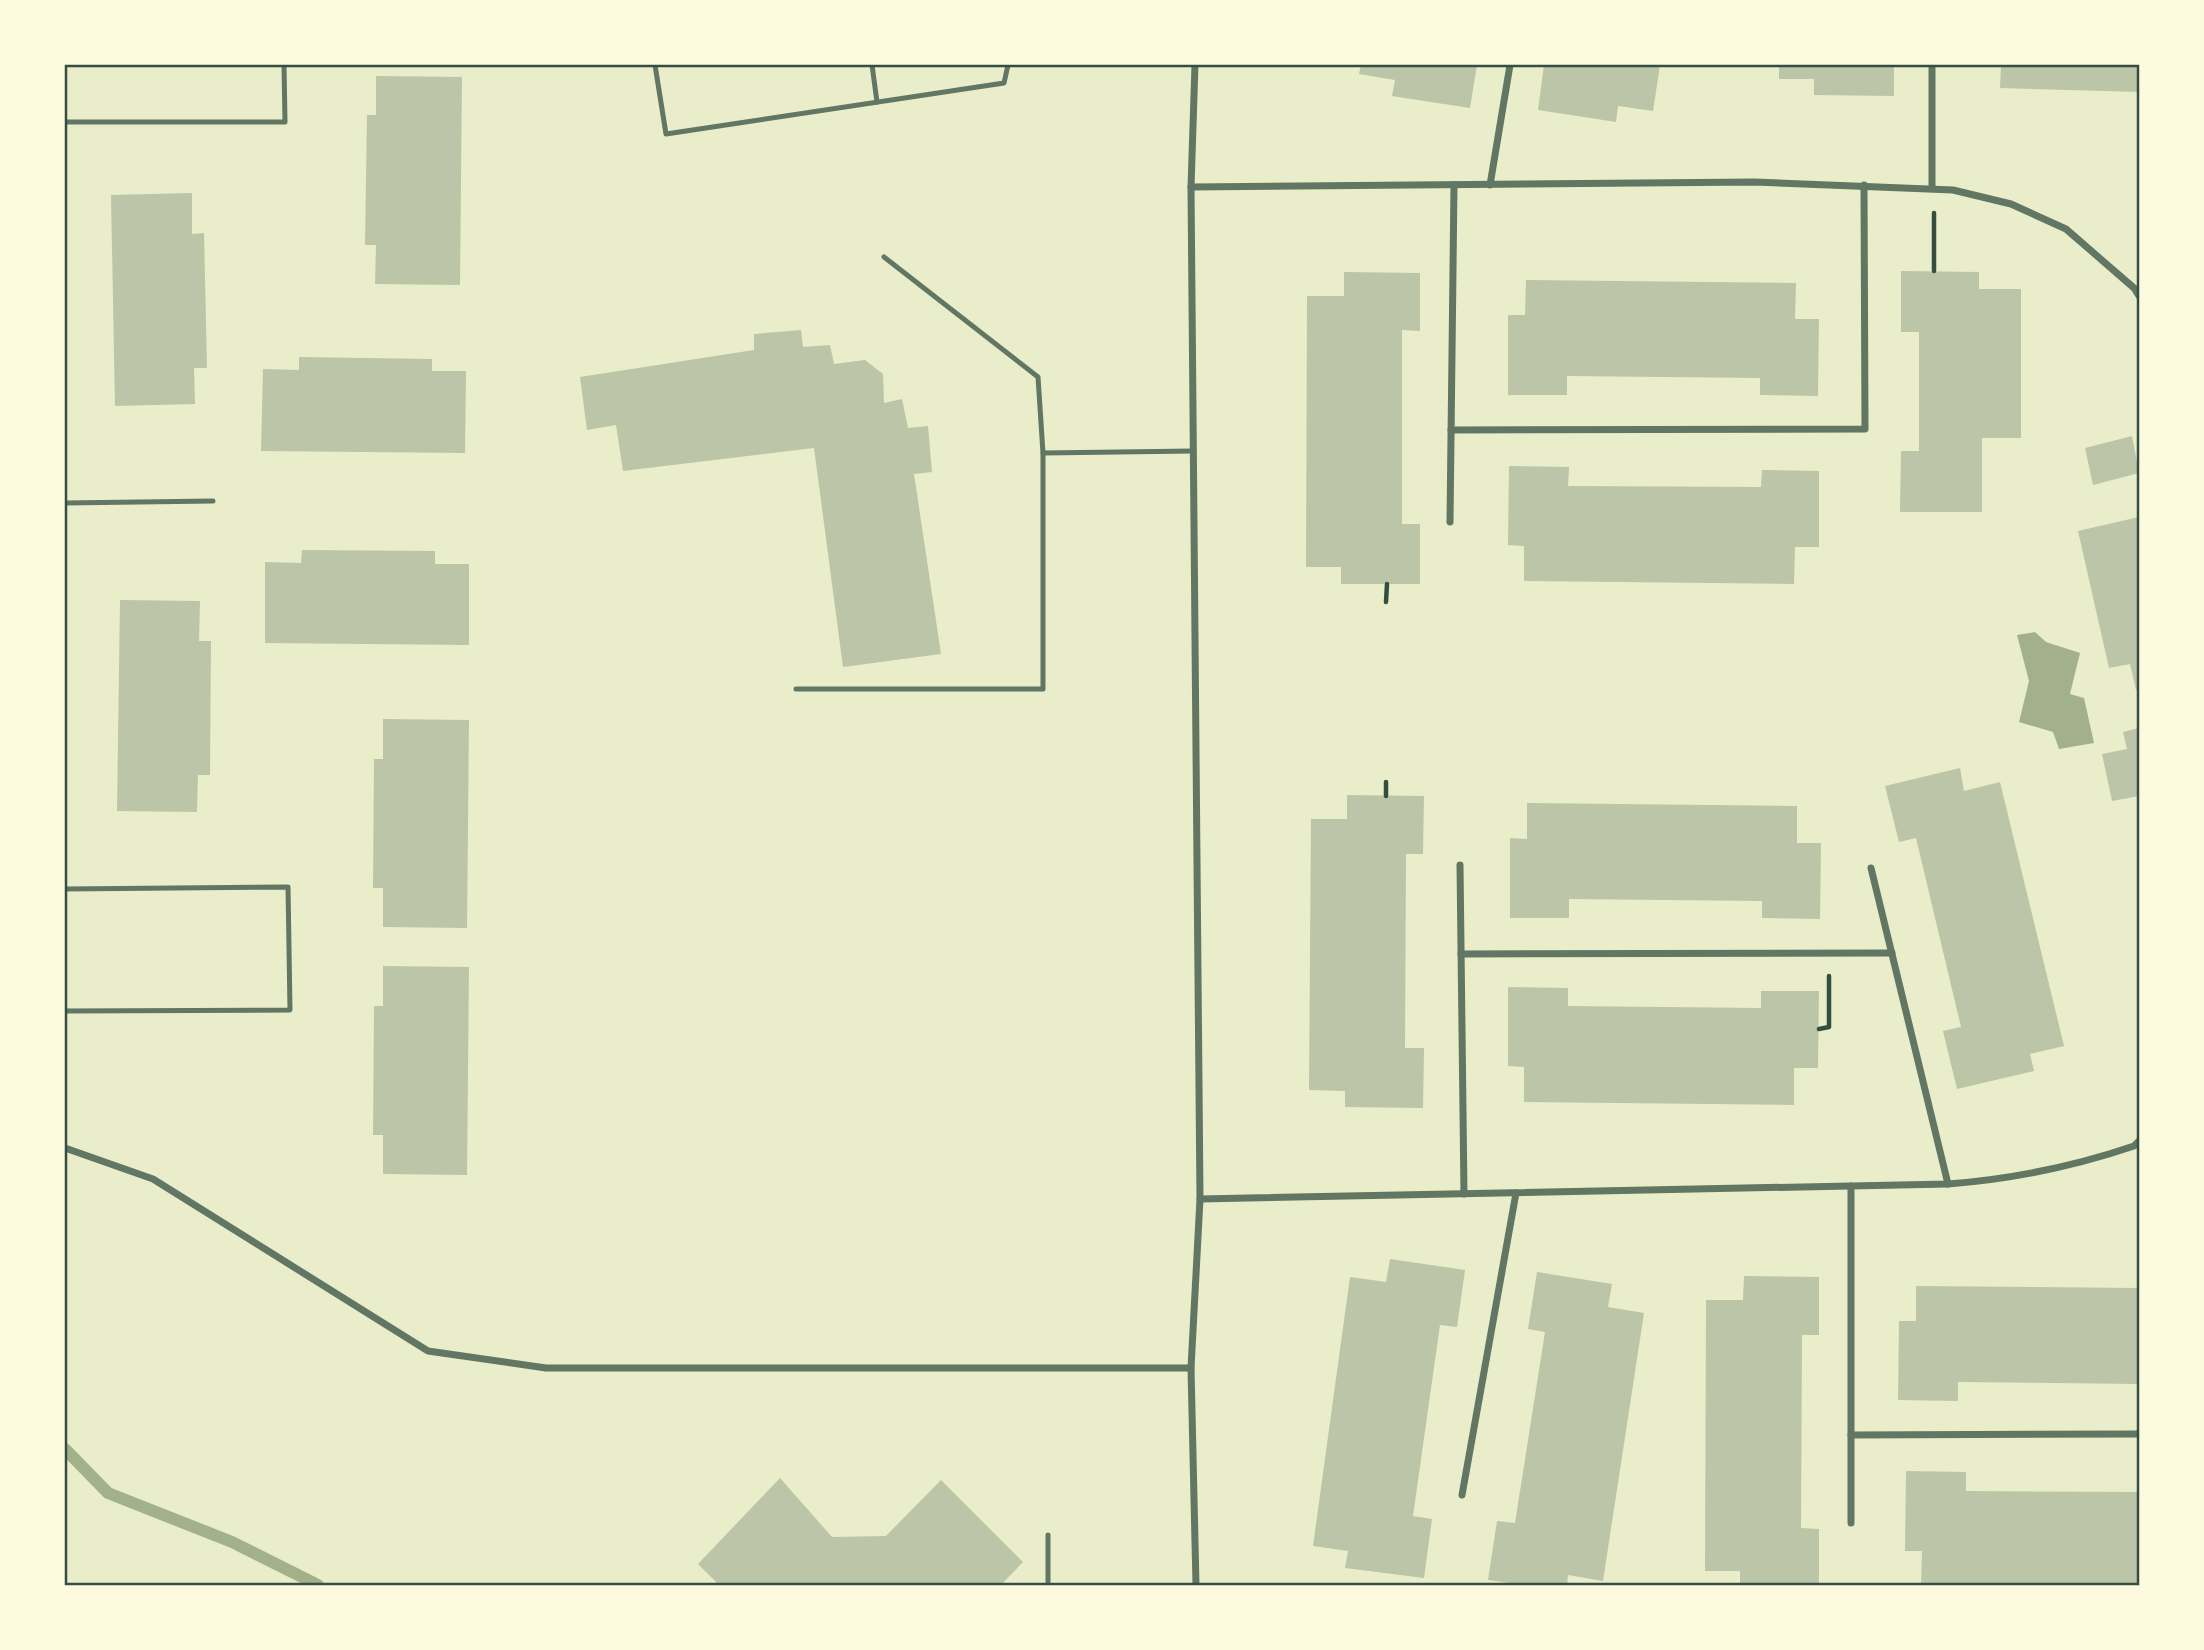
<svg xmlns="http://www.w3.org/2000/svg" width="2204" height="1650" font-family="Raleway,sans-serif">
<rect width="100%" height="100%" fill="#e9edc9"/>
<path fill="#a3b18a" d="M2035,632L2046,642L2080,653L2070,694L2084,698L2094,743L2059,749L2053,732L2019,722L2029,681L2017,635Z"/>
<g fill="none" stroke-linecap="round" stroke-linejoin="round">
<path stroke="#a3b18a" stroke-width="12" d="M65,1449L108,1493L232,1542L318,1585"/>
</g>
<g fill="#bcc5a7">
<path d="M1361,65H1477L1470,108L1392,96L1395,80L1359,74Z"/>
<path d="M1544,65H1660L1653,111L1618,106L1616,122L1538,110Z"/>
<path d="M1779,65H1894V96L1814,95V79H1779Z"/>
<path d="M2001,65H2139V92L2000,88Z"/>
<path d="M376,76L462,77L460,285L375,284L376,245H365L367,115H376Z"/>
<path d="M192,193V234L204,233L207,368H194L195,404L115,406L111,195Z"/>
<path d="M1901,271L1979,272V289H2021V438H1982V512H1900L1901,451H1919V332H1901Z"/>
<path d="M1344,272L1420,273V331L1402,330V524H1420V584H1341V567H1306L1307,296H1344Z"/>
<path d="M1526,280L1796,283L1795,319H1819L1818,396L1760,395V378L1567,376V395H1508V315H1525Z"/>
<path d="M801,330L803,347L830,345L834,364L865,360L883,374L884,403L902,399L908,428L928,426L932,472L914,474L941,654L843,667L814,448L623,471L616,425L587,430L580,377L754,350V334Z"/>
<path d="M299,357L432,359V371H466L465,453L261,451L263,369L299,370Z"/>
<path d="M2132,436L2139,473L2093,485L2085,448Z"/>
<path d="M1509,466L1569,467L1568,486L1761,487L1762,470L1819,471V547H1795L1794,584L1524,581V546L1508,545Z"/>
<path d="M2139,517V689L2136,690L2130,664L2109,668L2078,531Z"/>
<path d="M302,550L435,551V564H469V645L265,643V562L301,563Z"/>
<path d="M120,600L200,601L199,641H211L210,775H198L197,812L117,811Z"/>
<path d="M383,719L469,720L467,928L383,927V888H373L374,759H383Z"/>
<path d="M2139,728V796L2112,801L2102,754L2127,749L2123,732Z"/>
<path d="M1960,768L1964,791L2000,782L2064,1046L2030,1054L2034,1071L1957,1089L1943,1031L1961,1027L1916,838L1899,842L1885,786Z"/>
<path d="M1347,795L1424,796L1423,854H1406L1405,1048H1424L1423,1108L1345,1107V1091L1309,1090L1311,819H1347Z"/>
<path d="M1527,803L1797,806V843H1821L1820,919L1762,918V901L1569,899V918H1510V838L1527,839Z"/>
<path d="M383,966L469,967L467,1175L383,1174V1135H373L374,1006H383Z"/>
<path d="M1508,987L1568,988V1006L1761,1008V991H1819L1818,1068H1794V1105L1524,1102V1067L1508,1066Z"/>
<path d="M1390,1259L1465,1270L1457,1327L1440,1325L1413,1516L1432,1519L1424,1578L1345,1568L1348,1551L1313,1546L1350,1277L1386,1282Z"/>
<path d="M1537,1272L1612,1284L1608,1307L1644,1313L1603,1581L1568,1575L1567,1585H1525L1488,1580L1497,1521L1515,1523L1545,1332L1528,1329Z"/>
<path d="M1744,1276L1819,1277V1335H1802L1801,1528L1819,1529V1585H1740V1571H1705L1706,1300H1743Z"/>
<path d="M1916,1286L2139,1288V1384L1958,1382V1401L1898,1400L1899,1321H1916Z"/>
<path d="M1906,1471L1966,1472V1491L2139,1492V1585H1921L1922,1551H1905Z"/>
<path d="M780,1478L832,1537L886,1536L941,1480L1023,1562L1001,1585H719L698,1564Z"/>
</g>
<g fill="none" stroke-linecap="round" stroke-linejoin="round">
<g stroke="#344e41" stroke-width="4.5">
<path d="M1934,213V271"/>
<path d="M1386,602L1387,584"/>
<path d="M1386,782V796"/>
<path d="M1819,1029L1829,1027V976"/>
</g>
<g stroke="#617663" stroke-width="5">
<path d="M655,65L666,134L1004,83L1008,65"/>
<path d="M872,65L877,102"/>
<path d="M65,122H285L284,65"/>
<path d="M884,257L1038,377L1043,453L1193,451"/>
<path d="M65,503L213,501"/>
<path d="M796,689H1043V453"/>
<path d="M65,889L288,887L290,1010L65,1011"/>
<path d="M1048,1535V1585"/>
</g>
<g stroke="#617663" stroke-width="7">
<path d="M1195,65L1191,187L1200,1199L1191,1368L1196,1585"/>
<path d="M1932,65V188"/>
<path d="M1490,185L1510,65"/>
<path d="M1191,187L1755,182L1953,190L2011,204L2066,229L2134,288L2139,296"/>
<path d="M1451,430L1865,429L1864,185"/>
<path d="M1450,522L1454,185"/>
<path d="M1460,865L1464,1194"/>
<path d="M1871,868L1948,1184"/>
<path d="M1461,954L1892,953"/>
<path d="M65,1148L153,1179L428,1351L546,1368H1191"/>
<path d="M1851,1186V1523"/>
<path d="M1200,1199L1948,1184C2013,1179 2072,1167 2134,1146L2139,1141"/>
<path d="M1851,1435L2139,1434"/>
<path d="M1462,1495L1516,1193"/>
</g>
</g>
<rect width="2204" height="1650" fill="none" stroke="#fefae0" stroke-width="133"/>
<rect x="66" y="66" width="2072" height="1518" fill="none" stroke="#344e41" stroke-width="2.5"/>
</svg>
